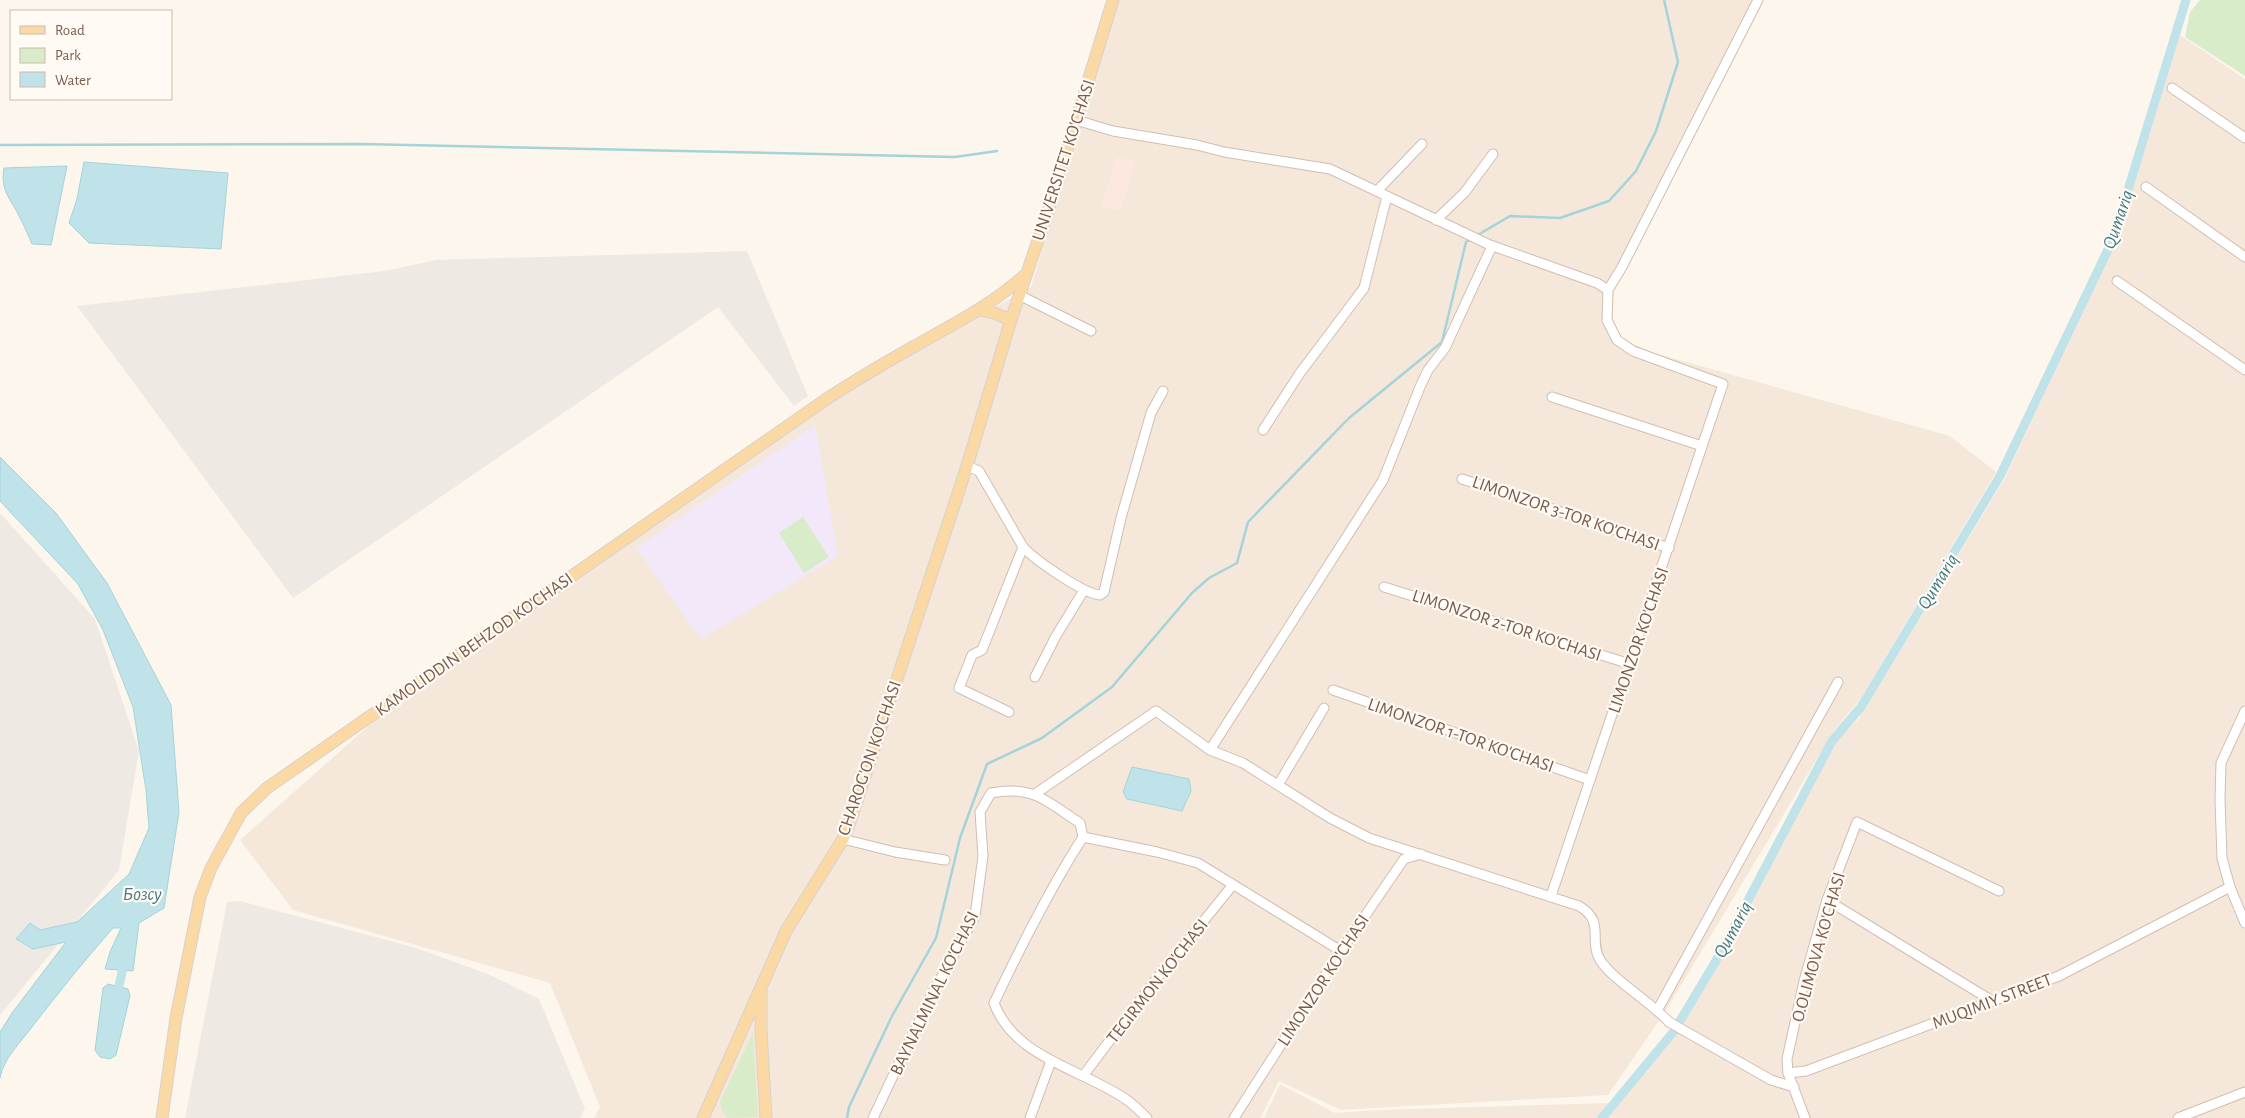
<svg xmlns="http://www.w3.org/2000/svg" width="2245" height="1118" font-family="'Alegreya Sans',sans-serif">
<rect width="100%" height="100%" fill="#fdf6ec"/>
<g fill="#f5e8da">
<path d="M1116,0H1757L1614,292L1612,323L1623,339L1651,352L1950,436L1996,472L1861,698L1833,732L1665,1012L1608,1095L1341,1110L1279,1081L1260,1118H594L600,1107L550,983L293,910L240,840L374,721L826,402L1031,287Z"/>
<path d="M2180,35L2245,79V1118H1264L1280,1084L1335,1113L1377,1110L1609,1103L1684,1023L1839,737L1858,720L2005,478L2109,255L2149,137Z"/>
</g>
<path fill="#fde8e0" d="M1116,157L1135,162L1121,211L1102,206Z"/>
<g fill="#efe9e4">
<path d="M747,251L808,396L794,406L718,307L293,598L77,306L385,271L436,260Z"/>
<path d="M0,513L95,619L139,751L119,870L0,1015Z"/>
<path d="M240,901L413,947L488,974L539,999L585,1109L580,1118H185L227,902Z"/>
</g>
<path fill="#f3e8fa" d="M815,425L838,556L701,639L636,548Z"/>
<g fill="#d8ecc9">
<path d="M2200,0H2245V76L2185,37L2190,12Z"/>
<path d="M803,517L829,557L804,573L779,533Z"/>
<path d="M753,1033L758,1117L728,1118L722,1111L720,1102Z"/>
</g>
<g fill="#bfe3e8" stroke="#a5d3da">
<path d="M84,162L228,173L221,249L89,243L69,223L77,199Z"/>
<path d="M67,166L51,245L32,244C28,235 24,225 19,216C11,199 0,191 4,168Z"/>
<path d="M0,457L56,513L107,583L171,705L179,812L164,908L139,923L133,971L105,969L110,952L121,928H113C85,960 58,993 32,1027C21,1042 3,1059 0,1078V1032L12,1013L66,942L33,949L16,939L30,923L40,930L77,922L129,874L149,828L146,790L133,707L103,630L78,584L0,501Z"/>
<path d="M1132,767L1189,779L1191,791L1182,811L1127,799L1123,792Z"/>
<path d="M108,984L128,989L130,996L116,1055L110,1059L100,1057L95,1050L103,988Z"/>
</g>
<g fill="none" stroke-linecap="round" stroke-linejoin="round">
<g stroke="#a5d3da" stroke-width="2.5">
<path d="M0,145L362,144L955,157L997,151"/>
<path d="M1476,236L1510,216L1560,218L1609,201L1636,171L1656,131L1678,62L1664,0"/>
<path d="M847,1118L849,1107L892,1016L936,938L960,838L987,764L1042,738L1112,687L1192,593L1209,578L1237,563L1248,522L1349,418L1442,342L1466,242L1471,239"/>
</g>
<g stroke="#bfe3e8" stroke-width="9">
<path d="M119,986L125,959"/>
<path d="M1602,1118L1674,1031L1717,959L1832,741L1861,707L2000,476L2113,239L2186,0"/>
</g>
<g stroke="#d1beb0" stroke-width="11">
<g id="minor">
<path d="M2172,88L2245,138"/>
<path d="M1076,120L1113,131L1197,145L1224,152L1330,169L1490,245L1597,283L1608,290"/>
<path d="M2146,187L2245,257"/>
<path d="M1377,191L1422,144"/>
<path d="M1436,220L1465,192L1493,154"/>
<path d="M2117,281L2245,370"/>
<path d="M1019,295L1091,331"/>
<path d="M1552,397L1702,446"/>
<path d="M1263,430L1300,373L1364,288L1387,196"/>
<path d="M967,466L979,471L1023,547C1035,560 1084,594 1100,595L1104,592L1121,518L1151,413L1163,391"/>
<path d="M1462,479L1669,548"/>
<path d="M1384,587L1630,664"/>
<path d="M1035,677L1056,636L1084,590"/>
<path d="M1333,690L1590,780"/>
<path d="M2245,711L2221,763L2220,800L2222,858L2230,887L2245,923"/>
<path d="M1009,712L959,688L972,655L982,650L1023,547"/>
<path d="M1210,750L1383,480L1420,387L1428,370L1445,348L1492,246"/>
<path d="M1278,785L1324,708"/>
<path d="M1035,794L1156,711L1210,750L1243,763L1330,818L1369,838L1579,906C1606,922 1588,939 1600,960C1612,979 1652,1003 1669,1022L1771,1080L1794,1087"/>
<path d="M1083,837L1157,852L1198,863L1341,951"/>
<path d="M843,839L895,852L945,860"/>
<path d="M1551,896L1723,384L1633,351L1617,340L1607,320L1608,290L1622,267L1758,0"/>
<path d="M1827,900L1994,1002"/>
<path d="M1658,1009L1838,682"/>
<path d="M1788,1073L1806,1071L2059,976L2230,887"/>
<path d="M1083,1076L1150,987L1232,886"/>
<path d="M873,1118L930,998L975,916L983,856L980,812L991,793C1034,785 1046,801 1080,823L1083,837C1049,890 1021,946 994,1003C1015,1059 1083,1069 1127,1100C1134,1105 1141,1112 1147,1118"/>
<path d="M1030,1118L1051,1061"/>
<path d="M1234,1118L1341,951L1404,859L1421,854"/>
<path d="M1805,1118L1788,1073L1787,1059L1804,981L1827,900L1857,822L1999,891"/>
<path d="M2178,1118L2245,1092"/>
</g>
</g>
<g stroke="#dad1cd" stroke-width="13">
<g id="major">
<path d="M980,310L994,313L1011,320"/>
<path d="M761,992V1030L766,1118"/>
<path d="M162,1118L176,1018L200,897L211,868L241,813L267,788L825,400C854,381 883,364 913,347C952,325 992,305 1025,275"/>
<path d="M703,1118L786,931L843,839L850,822L967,466L1011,320L1050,205L1113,0"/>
</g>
</g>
<use href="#minor" stroke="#fff" stroke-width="9"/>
<use href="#major" stroke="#fbd9a5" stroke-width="11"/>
</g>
<g text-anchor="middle" stroke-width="4.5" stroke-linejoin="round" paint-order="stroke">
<g font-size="18" fill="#7a5c4d" stroke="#fffaf3">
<text transform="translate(1063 160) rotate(-72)" y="6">UNIVERSITET KO'CHASI</text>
<text transform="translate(1566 513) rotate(19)" y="6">LIMONZOR 3-TOR KO'CHASI</text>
<text transform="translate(1507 625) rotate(18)" y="6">LIMONZOR 2-TOR KO'CHASI</text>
<text transform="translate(1638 640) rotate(-71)" y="6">LIMONZOR KO'CHASI</text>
<text transform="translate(474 644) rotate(-35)" y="6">KAMOLIDDIN BEHZOD KO'CHASI</text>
<text transform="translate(1461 735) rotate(19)" y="6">LIMONZOR 1-TOR KO'CHASI</text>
<text transform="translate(869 758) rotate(-71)" y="6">CHAROG'ON KO'CHASI</text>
<text transform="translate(1818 947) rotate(-74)" y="6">O.OLIMOVA KO'CHASI</text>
<text transform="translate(1323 980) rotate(-57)" y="6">LIMONZOR KO'CHASI</text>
<text transform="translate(1157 981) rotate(-52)" y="6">TEGIRMON KO'CHASI</text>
<text transform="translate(934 993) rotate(-64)" y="6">BAYNALMINAL KO'CHASI</text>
<text transform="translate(1992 1001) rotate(-21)" y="6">MUQIMIY STREET</text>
</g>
<g font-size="19" font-style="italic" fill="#437c86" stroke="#fffaf3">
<text transform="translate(2117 219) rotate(-71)" y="7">Qumariq</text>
<text transform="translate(1937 581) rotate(-59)" y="7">Qumariq</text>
<text x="142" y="900">Бозсу</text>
<text transform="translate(1732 929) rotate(-62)" y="7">Qumariq</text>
</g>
</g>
<rect x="10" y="10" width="162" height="90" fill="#fffaf3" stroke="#cabbb1"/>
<rect x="20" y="26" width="25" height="8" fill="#fbd9a5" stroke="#cabbb1"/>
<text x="55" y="35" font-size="15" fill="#7a5c4d">Road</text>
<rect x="20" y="48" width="25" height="15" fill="#d8ecc9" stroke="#cabbb1"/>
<text x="55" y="60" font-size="15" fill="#7a5c4d">Park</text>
<rect x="20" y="72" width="25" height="15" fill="#bfe3e8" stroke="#cabbb1"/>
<text x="55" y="85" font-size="15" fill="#7a5c4d">Water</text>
</svg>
